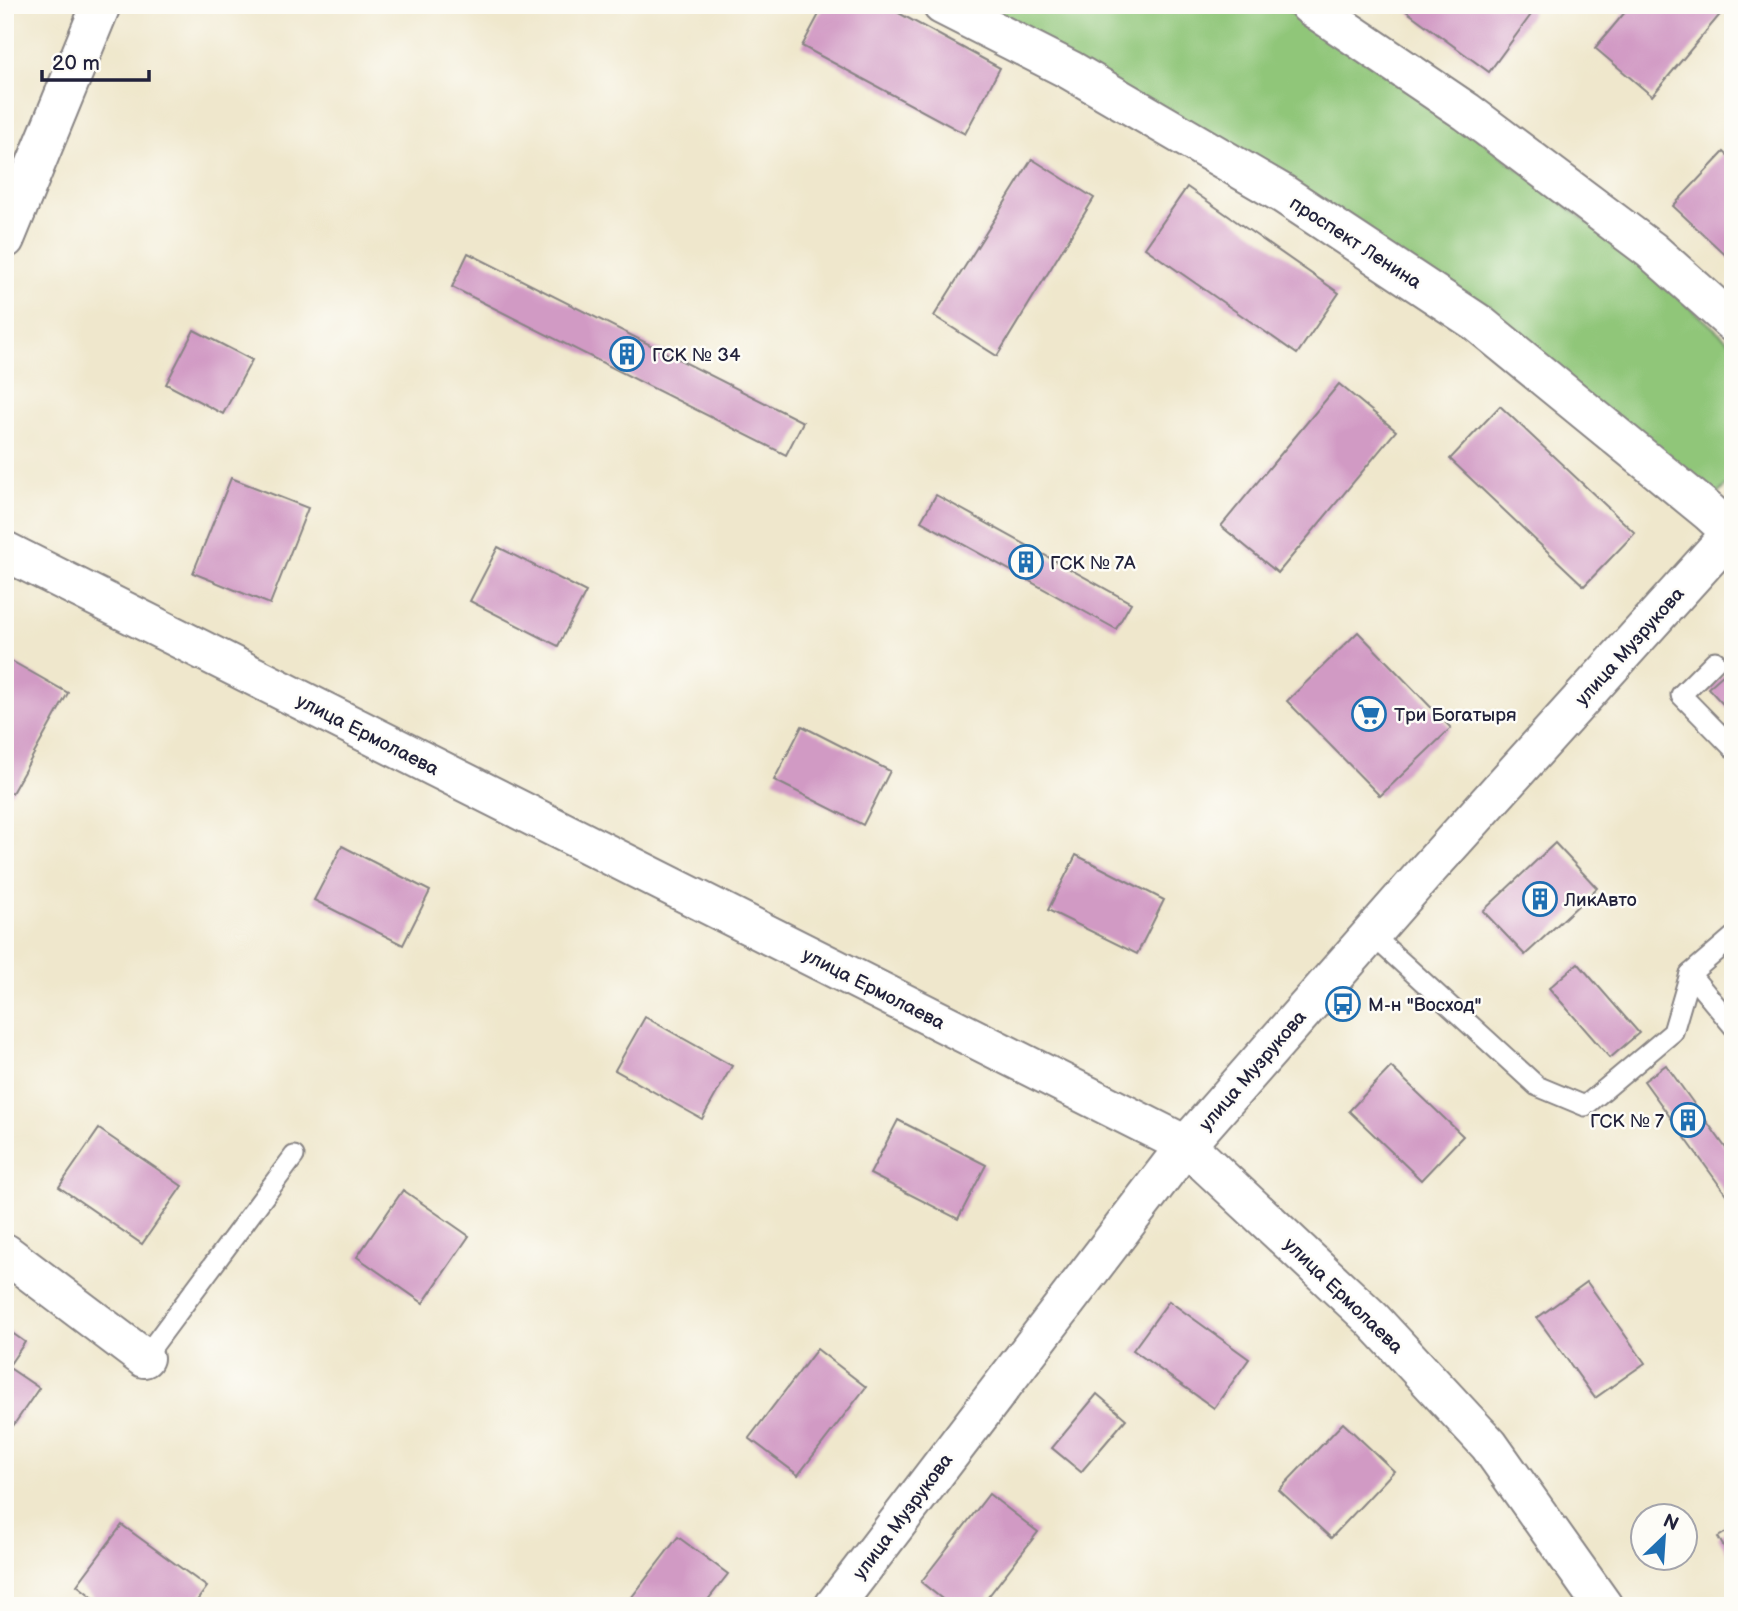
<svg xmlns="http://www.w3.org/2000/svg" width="1738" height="1611" font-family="'Balsamiq Sans',sans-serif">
<rect width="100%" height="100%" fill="#fdfcf7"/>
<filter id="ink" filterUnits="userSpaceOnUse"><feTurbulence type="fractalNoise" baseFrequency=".0143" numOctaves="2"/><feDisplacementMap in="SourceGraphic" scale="14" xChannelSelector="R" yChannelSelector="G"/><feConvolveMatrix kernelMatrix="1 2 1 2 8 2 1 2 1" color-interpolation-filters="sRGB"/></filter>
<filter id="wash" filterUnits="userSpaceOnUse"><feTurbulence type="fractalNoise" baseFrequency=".00686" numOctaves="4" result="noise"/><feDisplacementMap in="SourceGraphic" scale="28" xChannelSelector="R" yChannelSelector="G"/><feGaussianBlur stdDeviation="1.57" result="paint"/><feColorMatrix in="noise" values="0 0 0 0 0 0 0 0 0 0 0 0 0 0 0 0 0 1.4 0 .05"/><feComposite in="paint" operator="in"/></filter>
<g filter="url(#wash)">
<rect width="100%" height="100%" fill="#efe7cc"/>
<path fill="#90c679" stroke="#59745a" stroke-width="2" d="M984,5H1280L1453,118L1641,264L1733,345V478L1716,496Z"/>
<g id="blocks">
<g fill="#d19ac4">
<path d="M824,5H884L1000,68L965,134L802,46Z"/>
<path d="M1398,5H1524L1533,12L1489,72Z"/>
<path d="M1631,5H1728L1652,96L1595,48Z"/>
<path d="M1724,152L1733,160V262L1673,206Z"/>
<path d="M1032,159L1094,198L997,356L934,316Z"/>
<path d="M1187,187L1339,293L1297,354L1145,248Z"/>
<path d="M468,253L803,422L786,455L452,287Z"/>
<path d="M194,330L252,360L223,414L166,384Z"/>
<path d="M1339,384L1396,431L1278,573L1221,526Z"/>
<path d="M1500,406L1635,533L1584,586L1450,459Z"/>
<path d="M231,478L308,508L270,604L193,573Z"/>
<path d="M936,495L1131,603L1116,629L921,521Z"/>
<path d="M498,547L586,592L558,646L470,601Z"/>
<path d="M1358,632L1451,728L1380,796L1287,701Z"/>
<path d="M8,659L68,693L12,793L5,790V663Z"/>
<path d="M1733,666V715L1708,688Z"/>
<path d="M802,726L890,771L863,825L774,780Z"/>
<path d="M1555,843L1597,888L1525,955L1483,911Z"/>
<path d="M342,846L430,891L403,945L314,900Z"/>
<path d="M1076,855L1164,900L1137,954L1048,910Z"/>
<path d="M1578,963L1639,1033L1610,1058L1549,988Z"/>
<path d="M645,1017L732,1066L702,1119L615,1070Z"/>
<path d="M1666,1065L1733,1158V1204L1644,1081Z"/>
<path d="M1391,1067L1463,1136L1421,1180L1349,1111Z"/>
<path d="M898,1120L986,1165L958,1219L870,1174Z"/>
<path d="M99,1129L182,1186L142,1244L59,1187Z"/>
<path d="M403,1190L469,1236L423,1303L357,1257Z"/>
<path d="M1587,1282L1645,1363L1595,1398L1537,1318Z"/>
<path d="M1169,1301L1249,1359L1214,1408L1133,1350Z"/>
<path d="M5,1328L25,1342L8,1367L39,1388L13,1426L5,1421Z"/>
<path d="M817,1349L866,1387L798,1475L749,1438Z"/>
<path d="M1097,1394L1126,1419L1081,1472L1052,1448Z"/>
<path d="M1343,1423L1394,1471L1331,1538L1279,1490Z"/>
<path d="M989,1494L1038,1532L981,1606H951L921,1582Z"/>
<path d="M122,1525L207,1587L193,1606H104L77,1585Z"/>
<path d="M1733,1528V1562L1718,1537Z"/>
<path d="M678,1537L728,1574L703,1606H625Z"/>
</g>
</g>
</g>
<g filter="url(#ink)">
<use href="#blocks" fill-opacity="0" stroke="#888484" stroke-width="2"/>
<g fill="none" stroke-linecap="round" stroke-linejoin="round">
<g stroke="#888484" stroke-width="23">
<g id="lane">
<path d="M1715,661L1681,695L1733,748"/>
<path d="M1371,934L1537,1086L1585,1106L1673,1032L1690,974"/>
<path d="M1733,937L1690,974L1733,1026"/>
<path d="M144,1358L294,1156"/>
</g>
</g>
<g stroke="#888484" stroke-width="42">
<g id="street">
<path d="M5,239L101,5"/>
<path d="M5,551L1186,1145L1372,1319L1489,1445L1603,1606"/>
<path d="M5,1253L144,1358"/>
</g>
</g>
<g stroke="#888484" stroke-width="42">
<g id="secondary">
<path d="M942,5L1070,70L1283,194L1478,323L1709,512L1733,534"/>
<path d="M1309,5L1467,112L1651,250L1733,323"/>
<path d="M834,1606L1186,1145L1430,867L1733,531"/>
</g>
</g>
<use href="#lane" stroke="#fff" stroke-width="19"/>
<use href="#street" stroke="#fff" stroke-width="38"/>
<use href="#secondary" stroke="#fff" stroke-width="38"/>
</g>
</g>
<defs>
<g id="building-ring" transform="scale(1.75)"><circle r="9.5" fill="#fdfcf7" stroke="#1f6fb2" stroke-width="1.5"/><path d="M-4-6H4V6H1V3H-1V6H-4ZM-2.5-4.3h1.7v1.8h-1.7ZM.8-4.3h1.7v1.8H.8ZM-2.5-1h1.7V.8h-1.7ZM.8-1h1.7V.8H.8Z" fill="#1f6fb2"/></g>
<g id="supermarket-ring" transform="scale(1.75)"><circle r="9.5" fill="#fdfcf7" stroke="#1f6fb2" stroke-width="1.5"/><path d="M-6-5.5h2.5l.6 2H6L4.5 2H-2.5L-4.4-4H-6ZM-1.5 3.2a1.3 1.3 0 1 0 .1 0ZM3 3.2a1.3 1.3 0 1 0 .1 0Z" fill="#1f6fb2"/></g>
<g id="bus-ring" transform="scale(1.75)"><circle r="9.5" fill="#fdfcf7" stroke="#1f6fb2" stroke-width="1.5"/><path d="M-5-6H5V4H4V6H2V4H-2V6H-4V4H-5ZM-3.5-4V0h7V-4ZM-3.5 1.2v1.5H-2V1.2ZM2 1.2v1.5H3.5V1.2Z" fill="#1f6fb2"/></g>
</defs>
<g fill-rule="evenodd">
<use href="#building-ring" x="627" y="354"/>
<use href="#building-ring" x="1026" y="562"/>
<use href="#supermarket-ring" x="1369" y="714"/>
<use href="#building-ring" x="1540" y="899"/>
<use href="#bus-ring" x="1343" y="1004"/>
<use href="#building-ring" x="1688" y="1120"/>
</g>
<g text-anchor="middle" stroke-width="5" stroke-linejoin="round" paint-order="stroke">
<g font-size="19" fill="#22223b" stroke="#fdfcf7">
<text transform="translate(1356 242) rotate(33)" y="7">проспект Ленина</text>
<text transform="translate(1629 646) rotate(-48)" y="7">улица Музрукова</text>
<text transform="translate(368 734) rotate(27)" y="7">улица Ермолаева</text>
<text transform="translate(874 988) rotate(27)" y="7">улица Ермолаева</text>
<text transform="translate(1252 1070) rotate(-49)" y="7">улица Музрукова</text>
<text transform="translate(1344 1295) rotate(44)" y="7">улица Ермолаева</text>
<text transform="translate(902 1516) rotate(-53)" y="7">улица Музрукова</text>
</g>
<g font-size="19" fill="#22223b" stroke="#fdfcf7" text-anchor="start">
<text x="652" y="361">ГСК № 34</text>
<text x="1050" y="569">ГСК № 7А</text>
<text x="1394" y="721">Три Богатыря</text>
<text x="1564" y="906">ЛикАвто</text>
<text x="1368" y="1011">М-н "Восход"</text>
<text x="1664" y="1127" text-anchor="end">ГСК № 7</text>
</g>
</g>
<rect width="1738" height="1611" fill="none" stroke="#fdfcf7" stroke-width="28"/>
<g transform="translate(1664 1537) rotate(25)"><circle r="33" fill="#fdfcf7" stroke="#a5a5ac" stroke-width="2"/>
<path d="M0-5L12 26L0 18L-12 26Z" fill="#1f6fb2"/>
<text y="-10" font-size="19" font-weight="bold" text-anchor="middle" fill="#22223b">N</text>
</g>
<path d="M42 70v10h107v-10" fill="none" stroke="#22223b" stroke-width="3.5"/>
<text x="52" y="70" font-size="21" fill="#22223b" stroke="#fdfcf7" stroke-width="5" paint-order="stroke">20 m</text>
</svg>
